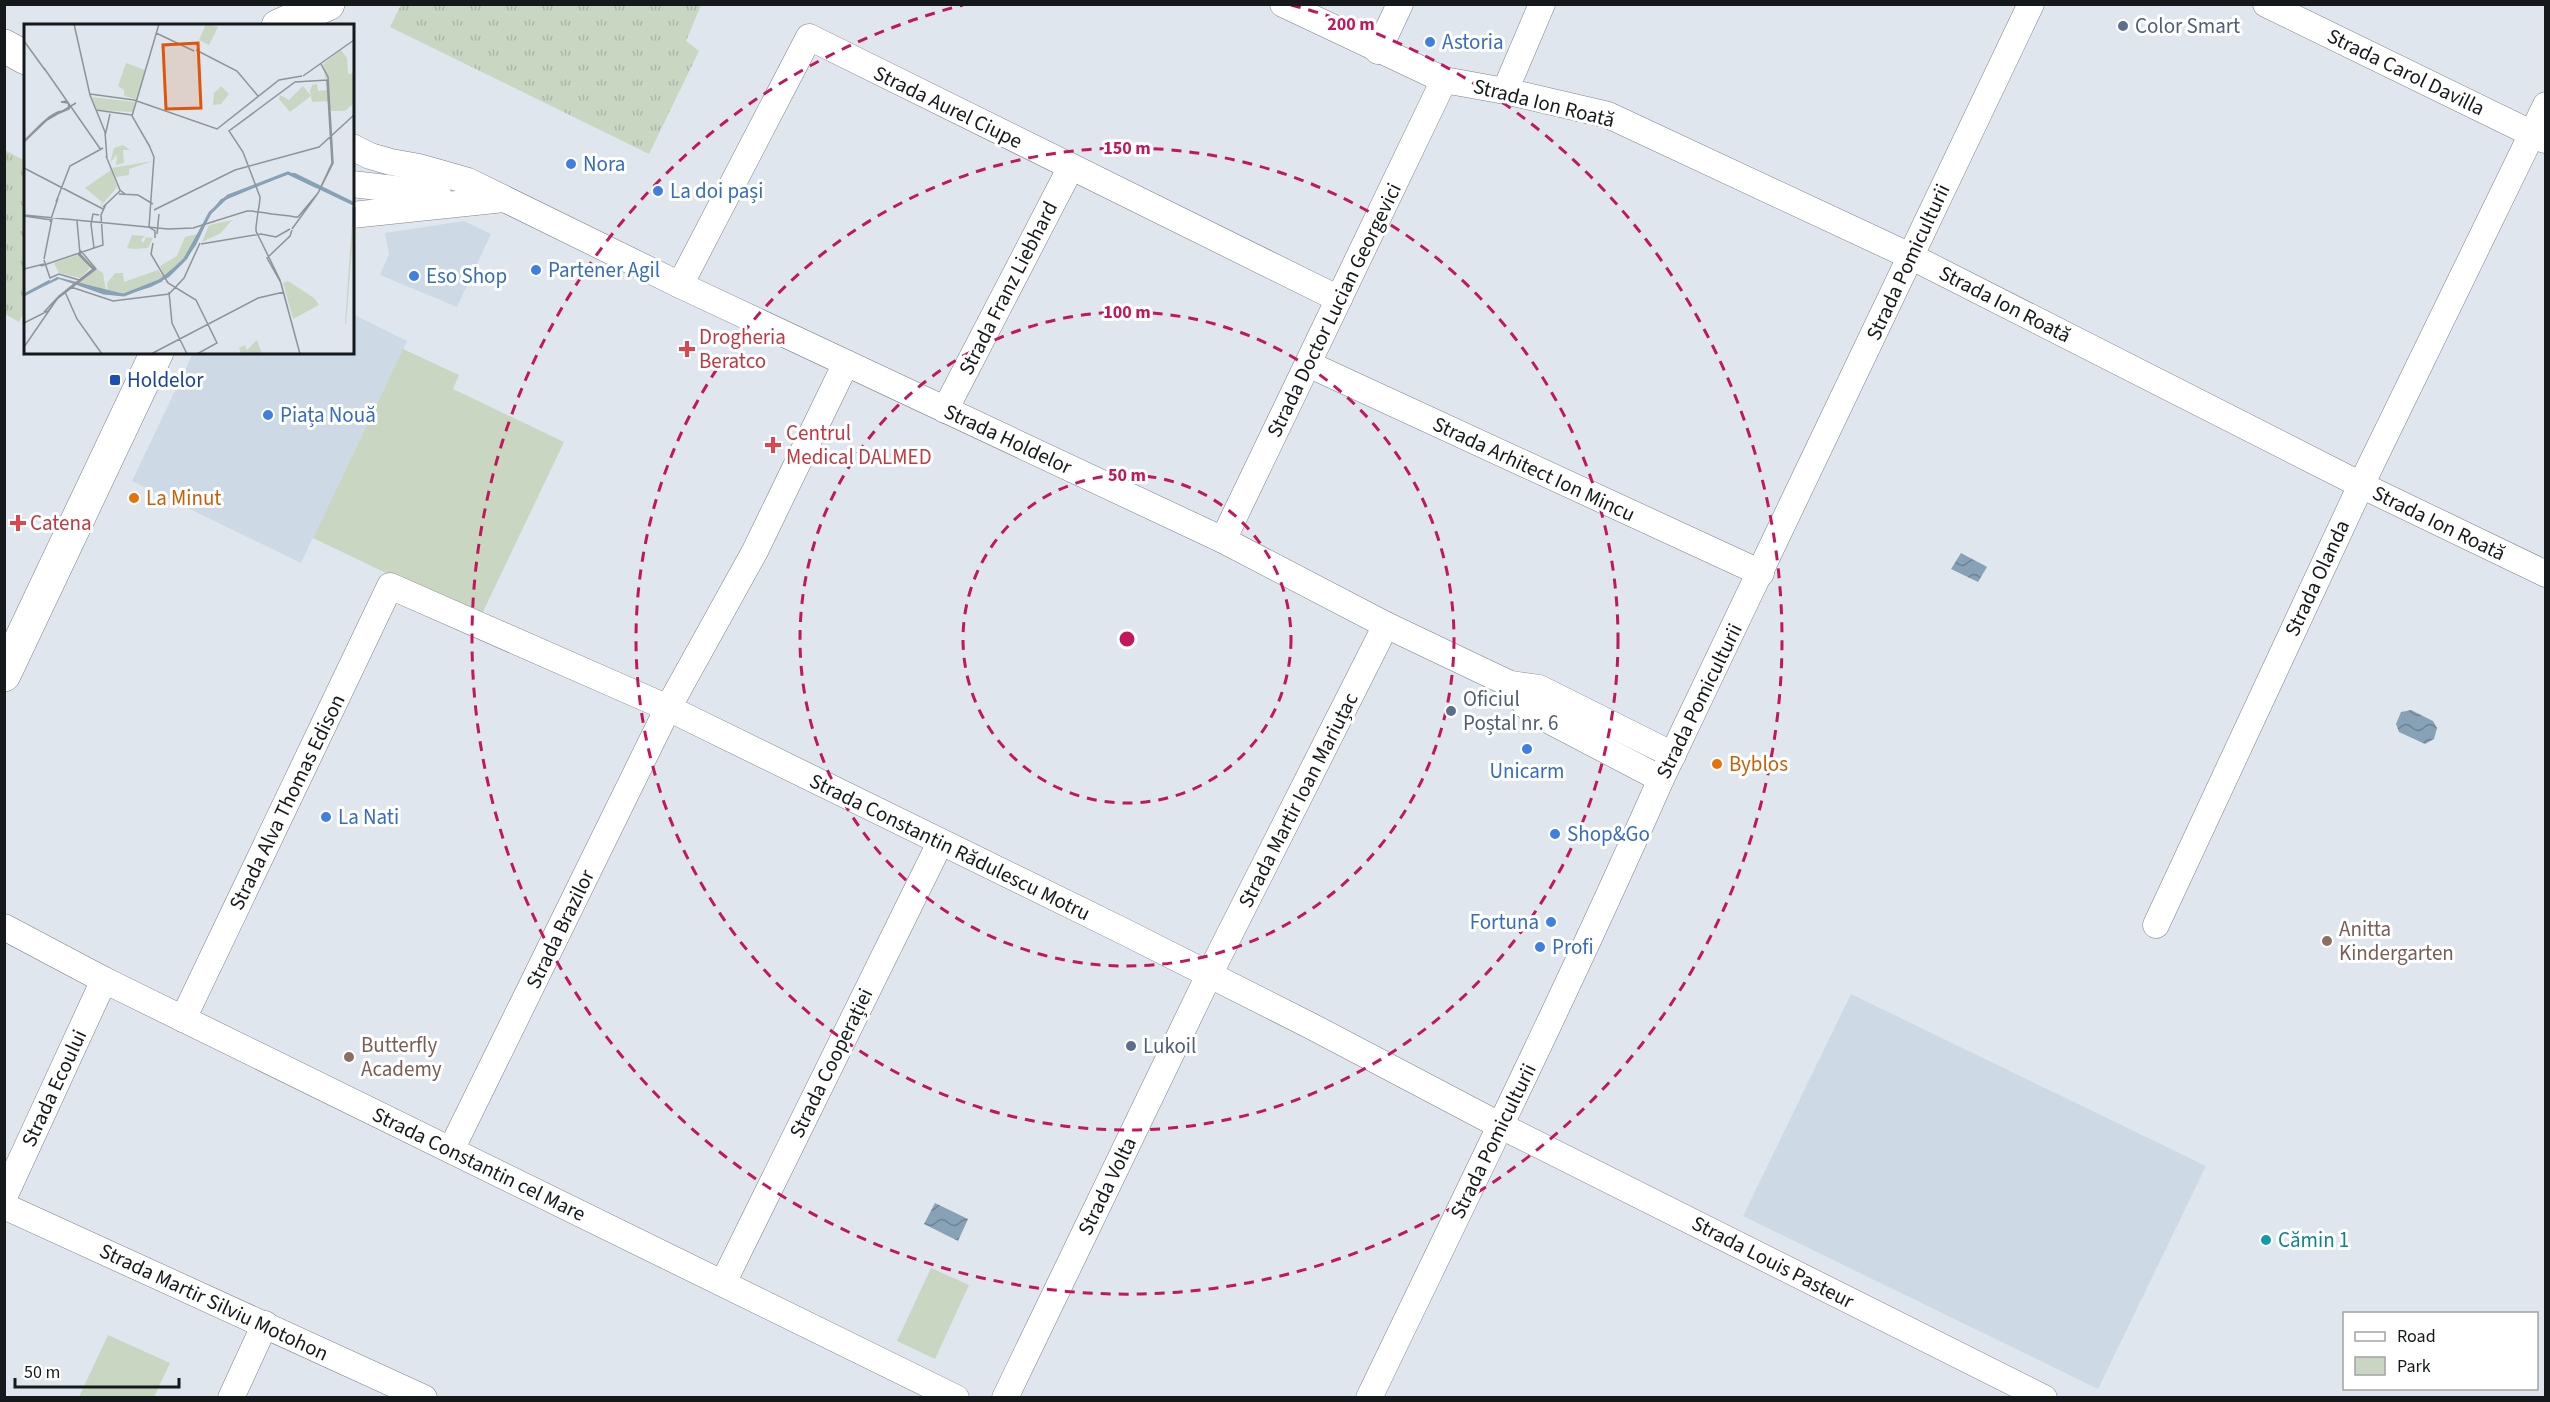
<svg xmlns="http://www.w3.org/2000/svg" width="2550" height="1402" font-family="'Source Sans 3',sans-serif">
<defs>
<pattern id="grass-tufts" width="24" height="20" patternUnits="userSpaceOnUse" patternTransform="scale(1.5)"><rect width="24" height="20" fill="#c9d6c2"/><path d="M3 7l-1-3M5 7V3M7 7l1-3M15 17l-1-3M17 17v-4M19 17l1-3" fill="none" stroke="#acb7a6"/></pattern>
<pattern id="water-waves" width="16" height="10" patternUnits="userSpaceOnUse" patternTransform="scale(1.5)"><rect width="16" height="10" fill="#87a2b6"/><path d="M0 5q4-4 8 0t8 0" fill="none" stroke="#6d8393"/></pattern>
</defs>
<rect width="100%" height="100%" fill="#dfe6ed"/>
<g fill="#cddae6">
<path d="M464,221L491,234L457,307L380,275L389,254L385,233Z"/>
<path d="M353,314L407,341L301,563L132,481L193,353L352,352Z"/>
<path d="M1851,994L2206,1166L2098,1389L1743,1216Z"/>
</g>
<g fill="url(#grass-tufts)">
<path d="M401,5H701L686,41L699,51L649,154L390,27Z"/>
<path d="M5,150L25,161L26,309L19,322L5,314Z"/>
</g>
<g fill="#c9d6c2">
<path d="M403,349L459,375L453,389L564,442L480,618L313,538Z"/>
<path d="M931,1268L969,1285L935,1359L897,1341Z"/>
<path d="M108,1335L170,1363L154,1397H79Z"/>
</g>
<g fill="url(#water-waves)">
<path d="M1961,553L1987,567L1978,582L1951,569Z"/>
<path d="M2411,710L2433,721L2437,728L2434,739L2425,744L2399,732L2396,724L2401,712Z"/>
<path d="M935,1203L968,1219L958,1241L924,1224Z"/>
</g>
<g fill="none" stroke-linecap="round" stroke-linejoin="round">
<g stroke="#7d8389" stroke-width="27">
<g id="street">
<path d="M1283,4L1444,80L1505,91L1608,115L1910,256L2361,485L2546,574"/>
<path d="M2266,4L2545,140"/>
<path d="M1378,51L1400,4"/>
<path d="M1505,91L1542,4"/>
<path d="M352,147L370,156L391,162L419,167L468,181L680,285L1223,540L1386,625L1510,684L1539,688L1673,755"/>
<path d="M352,184L438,194"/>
<path d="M352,215L504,199"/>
<path d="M680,285L809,37L1339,299"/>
<path d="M1308,364L1761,573"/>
<path d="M945,410L1071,167"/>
<path d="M1223,540L1444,80"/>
<path d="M1510,684L1531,711L1661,779"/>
<path d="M2156,925L2361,485L2546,105"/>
<path d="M4,927L104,980L956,1398"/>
<path d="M183,1019L390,586L668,708L1125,932L1311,1026L1501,1126L2044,1398"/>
<path d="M451,1150L668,708L755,551L846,363"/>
<path d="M4,1197L104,980"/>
<path d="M4,1206L424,1398"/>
<path d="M723,1283L940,843"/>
<path d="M231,1398L265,1324"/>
<path d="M1005,1398L1209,975L1386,625"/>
<path d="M1369,1398C1468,1192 1569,988 1661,779L2031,4"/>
</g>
</g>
<g stroke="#7d8389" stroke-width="34">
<g id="secondary">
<path d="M278,26L328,4"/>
<path d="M4,46L26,58"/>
<path d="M4,675L157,352"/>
</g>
</g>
<use href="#street" stroke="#fff" stroke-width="26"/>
<use href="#secondary" stroke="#fff" stroke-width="33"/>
</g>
<g fill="none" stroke="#c2185b" stroke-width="3" stroke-dasharray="10 8">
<circle cx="1127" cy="639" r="164"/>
<circle cx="1127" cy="639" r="327"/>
<circle cx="1127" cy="639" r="491"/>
<path d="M1291 5A655 655 0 1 1 963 5"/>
</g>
<g fill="#5c6f8a" stroke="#fff" stroke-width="2">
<circle cx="2123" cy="26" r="6"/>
<circle cx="1451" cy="711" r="6"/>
<circle cx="1131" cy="1046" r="6"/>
</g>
<g fill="#3f7fe0" stroke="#fff" stroke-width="2">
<circle cx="1430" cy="42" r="6"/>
<circle cx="571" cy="164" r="6"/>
<circle cx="658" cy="191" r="6"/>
<circle cx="536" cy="270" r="6"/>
<circle cx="414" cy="276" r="6"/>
<circle cx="268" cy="415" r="6"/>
<circle cx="1527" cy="749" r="6"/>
<circle cx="326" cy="817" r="6"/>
<circle cx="1555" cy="834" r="6"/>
<circle cx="1551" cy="922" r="6"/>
<circle cx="1540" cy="947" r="6"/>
</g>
<g fill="#e0444e" stroke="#fff" stroke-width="2">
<path d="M684 340h6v6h6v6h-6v6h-6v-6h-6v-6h6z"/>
<path d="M770 436h6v6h6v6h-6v6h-6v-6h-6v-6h6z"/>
<path d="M15 514h6v6h6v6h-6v6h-6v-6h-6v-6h6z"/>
</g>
<rect fill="#1a4fb4" stroke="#fff" stroke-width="2" x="109" y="374" width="12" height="12" rx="3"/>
<g fill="#e8710a" stroke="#fff" stroke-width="2">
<circle cx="134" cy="498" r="6"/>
<circle cx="1717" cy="764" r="6"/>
</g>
<g fill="#8d6e63" stroke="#fff" stroke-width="2">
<circle cx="2327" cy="941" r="6"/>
<circle cx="349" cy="1057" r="6"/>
</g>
<circle fill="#0f9aa8" stroke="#fff" stroke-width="2" cx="2266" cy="1240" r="6"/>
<g text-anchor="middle" stroke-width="6" stroke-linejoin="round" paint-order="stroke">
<g font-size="21" fill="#4e5e75" stroke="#fff" text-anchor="start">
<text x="2135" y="33">Color Smart</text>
<text x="1463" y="706">Oficiul<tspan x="1463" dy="24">Poștal nr. 6</tspan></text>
<text x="1143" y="1053">Lukoil</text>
</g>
<g font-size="21" fill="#366cbe" stroke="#fff" text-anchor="start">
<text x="1442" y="49">Astoria</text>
<text x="583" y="171">Nora</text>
<text x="670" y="198">La doi pași</text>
<text x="548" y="277">Partener Agil</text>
<text x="426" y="283">Eso Shop</text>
<text x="280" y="422">Piața Nouă</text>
<text x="1527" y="778" text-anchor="middle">Unicarm</text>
<text x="338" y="824">La Nati</text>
<text x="1567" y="841">Shop&amp;Go</text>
<text x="1539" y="929" text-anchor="end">Fortuna</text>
<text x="1552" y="954">Profi</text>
</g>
<g font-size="21" fill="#16191b" stroke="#fff">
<text transform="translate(2406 72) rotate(26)" y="7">Strada Carol Davilla</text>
<text transform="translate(1544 103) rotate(14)" y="7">Strada Ion Roată</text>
<text transform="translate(948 107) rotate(26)" y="7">Strada Aurel Ciupe</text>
<text transform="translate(1908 262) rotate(-65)" y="7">Strada Pomiculturii</text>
<text transform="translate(1008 288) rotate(-63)" y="7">Strada Franz Liebhard</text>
<text transform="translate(2005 304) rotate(27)" y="7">Strada Ion Roată</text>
<text transform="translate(1334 310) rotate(-64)" y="7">Strada Doctor Lucian Georgevici</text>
<text transform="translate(1008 439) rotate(25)" y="7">Strada Holdelor</text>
<text transform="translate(1534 469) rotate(25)" y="7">Strada Arhitect Ion Mincu</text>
<text transform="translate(2439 523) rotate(26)" y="7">Strada Ion Roată</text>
<text transform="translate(2317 578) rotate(-65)" y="7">Strada Olanda</text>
<text transform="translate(1699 701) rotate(-64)" y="7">Strada Pomiculturii</text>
<text transform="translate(1298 800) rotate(-63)" y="7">Strada Martir Ioan Mariuțac</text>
<text transform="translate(287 802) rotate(-64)" y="7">Strada Alva Thomas Edison</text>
<text transform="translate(950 847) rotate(26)" y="7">Strada Constantin Rădulescu Motru</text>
<text transform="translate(560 929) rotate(-64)" y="7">Strada Brazilor</text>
<text transform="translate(831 1063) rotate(-64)" y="7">Strada Cooperației</text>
<text transform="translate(54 1088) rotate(-65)" y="7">Strada Ecoului</text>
<text transform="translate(1493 1141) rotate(-64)" y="7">Strada Pomiculturii</text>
<text transform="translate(479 1164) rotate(26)" y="7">Strada Constantin cel Mare</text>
<text transform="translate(1107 1186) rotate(-64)" y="7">Strada Volta</text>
<text transform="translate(1773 1262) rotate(27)" y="7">Strada Louis Pasteur</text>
<text transform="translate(214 1302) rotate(25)" y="7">Strada Martir Silviu Motohon</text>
</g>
<g font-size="21" fill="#be3a42" stroke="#fff" text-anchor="start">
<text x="699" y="344">Drogheria<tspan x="699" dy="24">Beratco</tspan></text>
<text x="786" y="440">Centrul<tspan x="786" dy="24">Medical DALMED</tspan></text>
<text x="30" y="530">Catena</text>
</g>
<g font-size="21" fill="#164399" stroke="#fff" text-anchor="start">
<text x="127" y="387">Holdelor</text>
</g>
<g font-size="21" fill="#c56008" stroke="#fff" text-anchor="start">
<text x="146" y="505">La Minut</text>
<text x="1729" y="771">Byblos</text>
</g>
<g font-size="21" fill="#785e54" stroke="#fff" text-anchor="start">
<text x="2339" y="936">Anitta<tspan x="2339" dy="24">Kindergarten</tspan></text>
<text x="361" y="1052">Butterfly<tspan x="361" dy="24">Academy</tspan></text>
</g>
<g font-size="21" fill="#0d838f" stroke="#fff" text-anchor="start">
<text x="2278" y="1247">Cămin 1</text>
</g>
</g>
<g transform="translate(24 24)">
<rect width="330" height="330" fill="#dfe6ed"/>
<path d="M182,0L194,3L185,21L175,16ZM293,60L294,67L304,66L305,77L288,78L286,67L288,61ZM99,121L106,126H99L100,139L92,141L93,130L86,139L90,124ZM129,137L105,145V151L92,153L88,144ZM329,184L330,200L322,300H321Z" fill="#c9d6c2"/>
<path d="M317,26L323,34L324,50L330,49V79L321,87H307L299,40Z" fill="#c9d6c2"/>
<path d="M102,39L121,46L112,75L100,72V66L94,62ZM197,62L205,70L197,80L189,81L190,69ZM68,73L111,78L109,88L73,86ZM264,257L290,274L295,281L269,295L259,259Z" fill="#c9d6c2"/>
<path d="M279,62L287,72L266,88L255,75L256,71L265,76ZM87,146L93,163L76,183L78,178L61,164ZM208,196L197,209L178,218L185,201ZM179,202L160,234L141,253L136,242L153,232L161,213L174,210ZM108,211L121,212L117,216L119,219L122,213L129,214L124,224L110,225L103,224ZM53,231L68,242L56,254L35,249L30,239ZM73,245L79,249L82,267L55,259ZM134,246L140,254L114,266L101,270L84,267L83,259L91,249H99L100,258ZM233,316L238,330H217L215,324L221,321L223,326Z" fill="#c9d6c2"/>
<path d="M262,149H271L330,178V182L263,150L199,177L186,191L172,221L160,238L145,253L127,263L97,272L77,269L35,255L0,272L33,253L100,270L132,258L158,237L185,190L197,175Z" fill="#87a2b6"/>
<path fill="none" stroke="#87a2b6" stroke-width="3" d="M330,183V203M142,253L162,234L186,189L204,172L264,149L293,163M55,260L80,269L100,271L138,256M0,271L26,257"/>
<path fill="none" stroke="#8f9499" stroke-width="1.5" d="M50,0L66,71L81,108L83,135M132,9L170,27M0,17L21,46M172,26L213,47L234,72M20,44L77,126M279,52L330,16M66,70L110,76L193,105L255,56L278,52M72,86L108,91M81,112L86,90M0,117L17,100L25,93L30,90L34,88L38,87L45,85L44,79L37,78L42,77L46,82L45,85L26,93L0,117M0,118L23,96L52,79M125,121L130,133L125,203L131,207V214M126,123L108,92L135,0M82,132L96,166L101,170M0,144L79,185M95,170L114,171L129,180M32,178L46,142L79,124M79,183L96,167M130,186L211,146L295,123L330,91M0,191L144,205L169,204L223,187H228L233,188H235L242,189L248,190L266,192L271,193H274L294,169L308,139L303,56L271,58L205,107L219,128L236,173V174L235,183L234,187V188L232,203V207L256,256L276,330M0,192L28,196M26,198L34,174M268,205L294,169L309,139L304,53L297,40M268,206L266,212L243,234L257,259L276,330M133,210L135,190M129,219L127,230L144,259L172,276L193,319L173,330M177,220L237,210L252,213L266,205M70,224L67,200L69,190L75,191M20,235L28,195M20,236L26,254L35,250L55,256M17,242L79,221L77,191L82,180M0,245L20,240M47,263L89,277L145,270L160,254L176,219M41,268L53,295L78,330M145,268L148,299L163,330M0,299L24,287L34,274L70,245L56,230L53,197M0,323L33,275L72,245L57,227L54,230L69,245L35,272L20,288M127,330L234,274L260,268"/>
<path fill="#de560d" fill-opacity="0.15" stroke="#de560d" stroke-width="3" d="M174,19L177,84L142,85L139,21Z"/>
<rect width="330" height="330" fill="none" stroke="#16191b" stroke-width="3"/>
</g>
<circle cx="1127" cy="639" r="9" fill="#c2185b" stroke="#fff" stroke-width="3"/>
<g font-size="18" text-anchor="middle" font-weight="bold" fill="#c2185b" stroke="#fff" stroke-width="6" stroke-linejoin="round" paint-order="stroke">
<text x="1351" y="30">200 m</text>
<text x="1127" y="154">150 m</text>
<text x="1127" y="318">100 m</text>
<text x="1127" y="481">50 m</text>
</g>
<rect width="2550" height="1402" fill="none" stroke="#16191b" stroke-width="12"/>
<rect x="2343" y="1312" width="195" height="78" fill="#ffffff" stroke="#a2a3a4" stroke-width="1.5"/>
<rect x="2355" y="1332" width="30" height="9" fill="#ffffff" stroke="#a2a3a4" stroke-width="1.5"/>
<text x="2397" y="1342" font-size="18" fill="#16191b">Road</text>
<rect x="2355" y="1357" width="30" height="18" fill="#c9d6c2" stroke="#a2a3a4" stroke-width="1.5"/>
<text x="2397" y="1372" font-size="18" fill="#16191b">Park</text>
<path d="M15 1378v9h164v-9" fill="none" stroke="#16191b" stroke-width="3"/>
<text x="24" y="1378" font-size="18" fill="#16191b" stroke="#ffffff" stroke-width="4.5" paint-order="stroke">50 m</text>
</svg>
